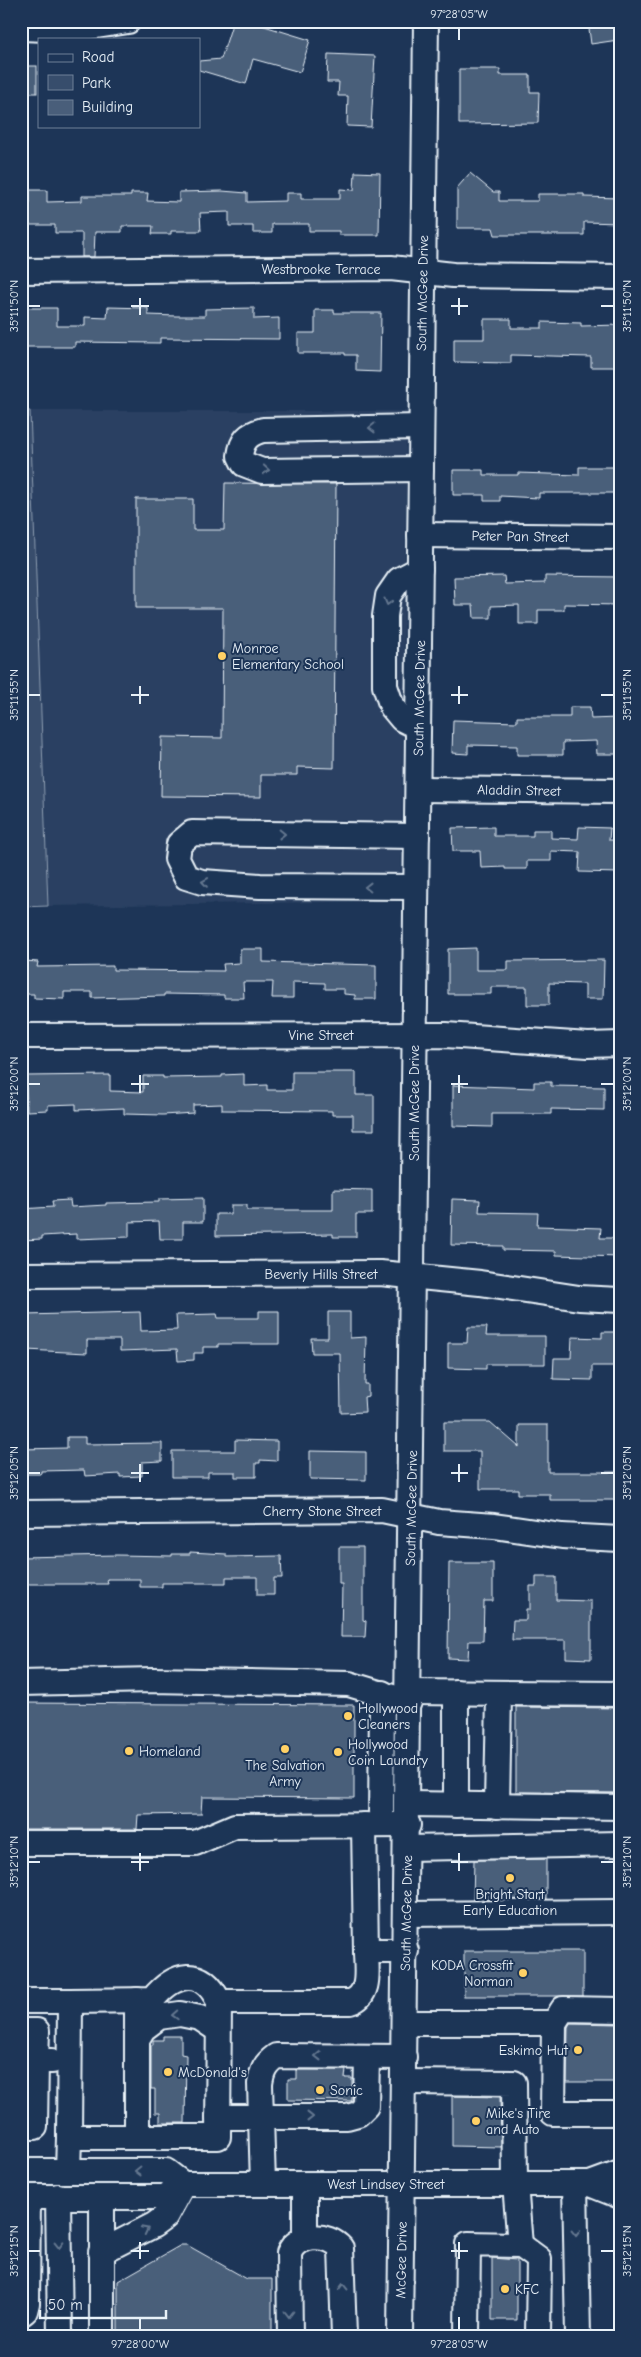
<svg xmlns="http://www.w3.org/2000/svg" width="641" height="2357" font-family="'Comic Neue',sans-serif">
<rect width="100%" height="100%" fill="#1d3557"/>
<filter id="ink" filterUnits="userSpaceOnUse"><feTurbulence type="fractalNoise" baseFrequency=".02" numOctaves="2"/><feDisplacementMap in="SourceGraphic" scale="10" xChannelSelector="R" yChannelSelector="G"/><feConvolveMatrix kernelMatrix="1 2 1 2 8 2 1 2 1" color-interpolation-filters="sRGB"/></filter>
<g filter="url(#ink)">
<path fill="#2a4162" d="M30,411H407L401,901L48,906Z"/>
<path fill="#374d6c" stroke="#909fb2" d="M21,411H30L48,906L21,907Z"/>
<g fill="#495e7a" stroke="#e8f1f8">
<path d="M233,21H248L310,40L300,72L253,59L246,84L199,70V61L221,59Z"/>
<path d="M588,21H616L618,40L591,44Z"/>
<path d="M328,54L375,56L371,127L347,126L348,96H338L339,82H327Z"/>
<rect x="21" y="66" width="16" height="27"/>
<path d="M459,69H500V75H530V92H539L538,123L459,124Z"/>
<path d="M355,172L380,173L379,235H339V231H309V224H272V233H253V226H229V212L200,213L201,231H171V234H152L153,226H122V232H95L94,257H82V233H55V225H21V204H30V190H47V202L82,201V196H131V193H148L147,201L179,202V192L222,191L247,193V202L286,201V193H301V199H340V189L354,190Z"/>
<path d="M470,173L493,192H499V201H538V194H584V197L620,198V223L584,222V235H495L493,228H457V188Z"/>
<path d="M108,307L148,308V315L176,316H205V309L254,308V319L279,318V339L160,338V343L75,342V347H21V308H57V326H85V317L107,318Z"/>
<path d="M315,310H334V313H381L380,372L356,371V355H345V353H298V333H315Z"/>
<path d="M484,319H511V328H542V322L581,323V326L620,325L618,367H591V357L511,355V363L454,362V339H484Z"/>
<path d="M579,467H620V493H539V498L500,496V501H484V495H453V470H483V475H518V473L579,475Z"/>
<path d="M225,483L336,484L334,768L297,767V775H261V797L161,796L162,737L222,738L223,608H136V499H193V530H224Z"/>
<path d="M504,576L505,584L545,583V576L620,577V605L564,604V610H538V624H519V605L491,606V618H474L473,605H455L454,577Z"/>
<path d="M570,707H590L591,719L617,718L618,754H597L596,741L563,742V755H517V746L468,745V754L452,753L453,720L517,722V717H570Z"/>
<path d="M494,827V836H533V830H551V838L578,839L579,827L610,828L609,840H620V873L579,872L580,852L551,851V861H527V869H505V867L481,868L480,851H453L452,828Z"/>
<path d="M476,948V970H508V961L604,960L603,999H585V984L549,983V1005H527V987H491V994H448V949Z"/>
<path d="M240,949H263V962L376,965V999H355V995L344,994V989H325V983L293,982V998H272L273,982H243L244,998H224V995L164,994V996L92,998V992H64V999L34,998V994H24V961L38,962L37,967L113,966V970L224,971L223,964L240,963Z"/>
<path d="M292,1072H356V1095H374V1130H353V1115H332V1111L222,1110V1104L193,1105V1113L163,1115L124,1114V1108L76,1110V1104L48,1105V1110L27,1111L26,1076L110,1075V1091L143,1092V1076H163V1078L222,1077V1075L244,1074V1086L267,1085V1090H292Z"/>
<path d="M534,1082H551V1086L604,1087V1110L551,1109V1114H492V1127L453,1126V1085L534,1088Z"/>
<path d="M333,1189L372,1190V1214H356V1237H333V1234L216,1236V1214H231V1205H247V1210H333Z"/>
<path d="M203,1198V1222H183V1239H160L159,1221L129,1222V1237L76,1239V1234L42,1236V1239L21,1240V1209L53,1207L52,1201L70,1200L71,1207L106,1205V1203L159,1202V1199Z"/>
<path d="M452,1199L480,1200L479,1212L538,1213L537,1226L601,1228L600,1238H620V1257L556,1255V1251L503,1250V1246L451,1245Z"/>
<path d="M259,1311H279V1344H218V1347H203V1353H194V1360L178,1361L177,1349L120,1351V1340H87V1353L26,1350V1345H21V1319H25V1315L140,1312L141,1331L177,1330L176,1315L217,1314L218,1318H259Z"/>
<path d="M328,1312H350V1338L366,1337L365,1384H368V1396L364,1397L365,1412L341,1413L340,1353H312L311,1338H328Z"/>
<path d="M468,1327H487L486,1336H545V1364H486V1369L448,1368V1343H467Z"/>
<path d="M602,1332H620V1366H592V1380L553,1379L554,1358H571L572,1337L602,1338Z"/>
<path d="M444,1422H490L519,1447V1425H548V1472H620V1500H550V1494H518V1489H480V1451H444Z"/>
<path d="M67,1437H85V1444L162,1443V1461L142,1462V1476L120,1477V1474L85,1476L84,1470L41,1471V1474H21V1449L67,1448Z"/>
<path d="M235,1440L277,1441V1461L260,1460V1463H256V1477H235V1472H208V1477H172V1451H235Z"/>
<path d="M310,1451L366,1452V1480L310,1479Z"/>
<path d="M339,1547H363V1620L366,1621L365,1637H341L342,1584H339Z"/>
<path d="M190,1552L226,1554V1557L281,1556L282,1578H274V1595H257V1577H226V1583H162V1587H140V1579H107L108,1584H21V1557L117,1555L172,1556V1554H190Z"/>
<path d="M449,1563H493V1601H484L483,1641H469L468,1659L448,1658Z"/>
<path d="M536,1577H556V1600L591,1601V1659L566,1658V1640H512L513,1620H526V1609H530V1586H536Z"/>
<path d="M21,1703L354,1705V1798L202,1797L201,1814L138,1815L137,1829H21Z"/>
<path d="M516,1707L620,1708V1793L516,1792Z"/>
<path d="M546,1859V1899L473,1900L474,1860Z"/>
<rect x="464" y="1951" width="119" height="45"/>
<path d="M570,2023L620,2024V2082H567L568,2027Z"/>
<path d="M163,2036H181V2054L186,2055L185,2123H160V2113H155V2089H151V2045H153V2040H163Z"/>
<path d="M297,2070H346L345,2078H352V2101L288,2100V2079H297Z"/>
<path d="M452,2096L500,2097L501,2147L452,2146Z"/>
<path d="M181,2245H187L247,2279H272V2336H118V2281Z"/>
<path d="M492,2258L517,2260V2320H492Z"/>
</g>
<g fill="none" stroke-linecap="round" stroke-linejoin="round">
<g stroke="#e8f1f8" stroke-width="28">
<g id="minor">
<path d="M21,28L72,30L128,21"/>
<path d="M21,271L391,268L453,275L620,277"/>
<path d="M421,469L262,471L244,464L240,456C242,440 248,434 263,430L421,427"/>
<path d="M420,535L620,537"/>
<path d="M418,727L402,719L392,707L385,686V616L388,596L399,580L420,569"/>
<path d="M418,789L620,791"/>
<path d="M416,887L260,886L202,882L186,877L177,859L179,844L192,833L417,836"/>
<path d="M21,1036L446,1035L588,1045L620,1044"/>
<path d="M21,1275L380,1273L480,1283L579,1298L620,1300"/>
<path d="M21,1513L382,1510L439,1522L494,1526L562,1536L620,1539"/>
<path d="M21,1683L153,1680L349,1684L409,1702"/>
<path d="M409,1692L620,1694"/>
<path d="M408,1804L620,1807"/>
<path d="M456,1805V1692"/>
<path d="M497,1806L499,1693"/>
<path d="M364,1825L366,1951"/>
<path d="M381,1825L382,1693"/>
<path d="M21,1843H195L235,1826L408,1825"/>
<path d="M407,1848L620,1844"/>
<path d="M406,1914L620,1912"/>
<path d="M137,2000V2137"/>
<path d="M21,2001H70L69,2137"/>
<path d="M70,2001L152,2000C174,1973 202,1965 219,2002"/>
<path d="M405,2023H554L553,2113H620"/>
<path d="M554,2023L563,2009L620,2010"/>
<path d="M21,2031H37L36,2061H52"/>
<path d="M137,2039L143,2029L159,2017L180,2014L200,2018L218,2030"/>
<path d="M21,2061H36L35,2127H21"/>
<path d="M404,2082L514,2083L515,2184L520,2245"/>
<path d="M218,2117H347L358,2114L366,2106L367,2057"/>
<path d="M21,2171H166L183,2184"/>
<path d="M68,2171L69,2137H218L219,2002H350C372,1995 366,1969 366,1951H406"/>
<path d="M263,2184L260,2084C262,2070 265,2064 276,2056L404,2057"/>
<path d="M305,2184V2238"/>
<path d="M575,2184L578,2336"/>
<path d="M590,2184L620,2173"/>
<path d="M58,2196L60,2336"/>
<path d="M21,2197H165L183,2184H590L620,2196"/>
<path d="M102,2197V2336"/>
<path d="M101,2252L154,2225L165,2217L182,2186"/>
<path d="M21,2314L25,2311L27,2303L28,2197"/>
<path d="M290,2336L289,2253C297,2233 328,2233 341,2248L344,2336"/>
<path d="M400,2336L426,21"/>
<path d="M467,2336L468,2244L520,2245L539,2259L538,2336"/>
</g>
</g>
<use href="#minor" stroke="#1d3557" stroke-width="24"/>
</g>
<defs><path id="oneway-chevron" d="M-2-3.5L2.5 0L-2 3.5" fill="none" stroke-width="1.6" stroke-linecap="round" stroke-linejoin="round" transform="scale(1.25)"/></defs>
<g stroke="#64778f">
<use href="#oneway-chevron" transform="translate(372 428) rotate(179)"/>
<use href="#oneway-chevron" transform="translate(266 470) rotate(5)"/>
<use href="#oneway-chevron" transform="translate(388 602) rotate(105)"/>
<use href="#oneway-chevron" transform="translate(282 834) rotate(1)"/>
<use href="#oneway-chevron" transform="translate(205 882) rotate(-172)"/>
<use href="#oneway-chevron" transform="translate(368 887) rotate(-179)"/>
<use href="#oneway-chevron" transform="translate(175 2015) rotate(177)"/>
<use href="#oneway-chevron" transform="translate(318 2056) rotate(-180)"/>
<use href="#oneway-chevron" transform="translate(310 2117)"/>
<use href="#oneway-chevron" transform="translate(138 2171) rotate(179)"/>
<use href="#oneway-chevron" transform="translate(145 2230) rotate(-27)"/>
<use href="#oneway-chevron" transform="translate(576 2233) rotate(89)"/>
<use href="#oneway-chevron" transform="translate(59 2245) rotate(89)"/>
<use href="#oneway-chevron" transform="translate(343 2287) rotate(-91)"/>
<use href="#oneway-chevron" transform="translate(289 2314) rotate(90)"/>
</g>
</g>
<path fill="none" stroke="#e8f1f8" stroke-width="2" d="M459,28V40M140,298V315M459,298V315M28,306H40M131,306H149M451,306H468M601,306H614M140,686V704M459,686V704M28,695H40M131,695H149M451,695H468M601,695H614M140,1075V1093M459,1075V1093M28,1084H40M131,1084H149M451,1084H468M601,1084H614M140,1464V1482M459,1464V1482M28,1473H40M131,1473H149M451,1473H468M601,1473H614M140,1853V1871M459,1853V1871M28,1862H40M131,1862H149M451,1862H468M601,1862H614M140,2242V2259M459,2242V2259M28,2251H40M131,2251H149M451,2251H468M601,2251H614M140,2317V2330M459,2317V2330"/>
<g fill="#ffd166" stroke="#1d3557" stroke-width="2">
<circle cx="222" cy="656" r="5"/>
<circle cx="348" cy="1716" r="5"/>
<circle cx="285" cy="1749" r="5"/>
<circle cx="129" cy="1751" r="5"/>
<circle cx="338" cy="1752" r="5"/>
<circle cx="510" cy="1878" r="5"/>
<circle cx="523" cy="1973" r="5"/>
<circle cx="578" cy="2050" r="5"/>
<circle cx="168" cy="2072" r="5"/>
<circle cx="320" cy="2090" r="5"/>
<circle cx="476" cy="2121" r="5"/>
<circle cx="505" cy="2289" r="5"/>
</g>
<g text-anchor="middle" stroke-width="4" stroke-linejoin="round" paint-order="stroke">
<g font-size="14" fill="#e8f1f8" stroke="#1d3557">
<text x="321" y="274">Westbrooke Terrace</text>
<text transform="translate(422 293) rotate(-89)" y="5">South McGee Drive</text>
<text transform="translate(520 536) rotate(1)" y="5">Peter Pan Street</text>
<text transform="translate(419 698) rotate(-89)" y="5">South McGee Drive</text>
<text transform="translate(519 790) rotate(1)" y="5">Aladdin Street</text>
<text x="321" y="1040">Vine Street</text>
<text transform="translate(414 1103) rotate(-90)" y="5">South McGee Drive</text>
<text x="321" y="1279">Beverly Hills Street</text>
<text transform="translate(411 1508) rotate(-89)" y="5">South McGee Drive</text>
<text x="322" y="1516">Cherry Stone Street</text>
<text transform="translate(406 1913) rotate(-89)" y="5">South McGee Drive</text>
<text x="386" y="2189">West Lindsey Street</text>
<text transform="translate(401 2260) rotate(-89)" y="5">McGee Drive</text>
</g>
<g font-size="14" fill="#e8f1f8" stroke="#1d3557" text-anchor="start">
<text x="232" y="653">Monroe<tspan x="232" dy="16">Elementary School</tspan></text>
<text x="358" y="1713">Hollywood<tspan x="358" dy="16">Cleaners</tspan></text>
<text x="348" y="1749">Hollywood<tspan x="348" dy="16">Coin Laundry</tspan></text>
<text x="139" y="1756">Homeland</text>
<text x="285" y="1770" text-anchor="middle">The Salvation<tspan x="285" dy="16">Army</tspan></text>
<text x="510" y="1899" text-anchor="middle">Bright Start<tspan x="510" dy="16">Early Education</tspan></text>
<text x="513" y="1970" text-anchor="end">KODA Crossfit<tspan x="513" dy="16">Norman</tspan></text>
<text x="568" y="2055" text-anchor="end">Eskimo Hut</text>
<text x="178" y="2077">McDonald's</text>
<text x="330" y="2095">Sonic</text>
<text x="486" y="2118">Mike's Tire<tspan x="486" dy="16">and Auto</tspan></text>
<text x="515" y="2294">KFC</text>
</g>
</g>
<rect width="641" height="2357" fill="none" stroke="#1d3557" stroke-width="55"/>
<rect x="38" y="38" width="162" height="90" fill="#1d3557" stroke="#6e8097"/>
<rect x="48" y="54" width="25" height="8" fill="#1d3557" stroke="#6e8097"/>
<text x="82" y="62" font-size="15" fill="#e8f1f8">Road</text>
<rect x="48" y="75" width="25" height="15" fill="#374d6c" stroke="#6e8097"/>
<text x="82" y="88" font-size="15" fill="#e8f1f8">Park</text>
<rect x="48" y="100" width="25" height="15" fill="#495e7a" stroke="#6e8097"/>
<text x="82" y="112" font-size="15" fill="#e8f1f8">Building</text>
<path d="M40 2310v8h126v-8" fill="none" stroke="#e8f1f8" stroke-width="2.5"/>
<text x="48" y="2310" font-size="15" fill="#e8f1f8" stroke="#1d3557" stroke-width="4" paint-order="stroke">50 m</text>
<rect x="28" y="28" width="586" height="2302" fill="none" stroke="#e8f1f8" stroke-width="2"/>
<g font-size="12" text-anchor="middle" fill="#e8f1f8">
<text x="459" y="18">97°28'05"W</text>
<text transform="translate(627 306) rotate(-90)" y="4">35°11'50"N</text>
<text transform="translate(14 306) rotate(-90)" y="4">35°11'50"N</text>
<text transform="translate(14 695) rotate(-90)" y="4">35°11'55"N</text>
<text transform="translate(627 695) rotate(-90)" y="4">35°11'55"N</text>
<text transform="translate(14 1084) rotate(-90)" y="4">35°12'00"N</text>
<text transform="translate(627 1084) rotate(-90)" y="4">35°12'00"N</text>
<text transform="translate(627 1473) rotate(-90)" y="4">35°12'05"N</text>
<text transform="translate(14 1473) rotate(-90)" y="4">35°12'05"N</text>
<text transform="translate(627 1862) rotate(-90)" y="4">35°12'10"N</text>
<text transform="translate(14 1862) rotate(-90)" y="4">35°12'10"N</text>
<text transform="translate(14 2251) rotate(-90)" y="4">35°12'15"N</text>
<text transform="translate(627 2251) rotate(-90)" y="4">35°12'15"N</text>
<text x="140" y="2348">97°28'00"W</text>
<text x="459" y="2348">97°28'05"W</text>
</g>
</svg>
